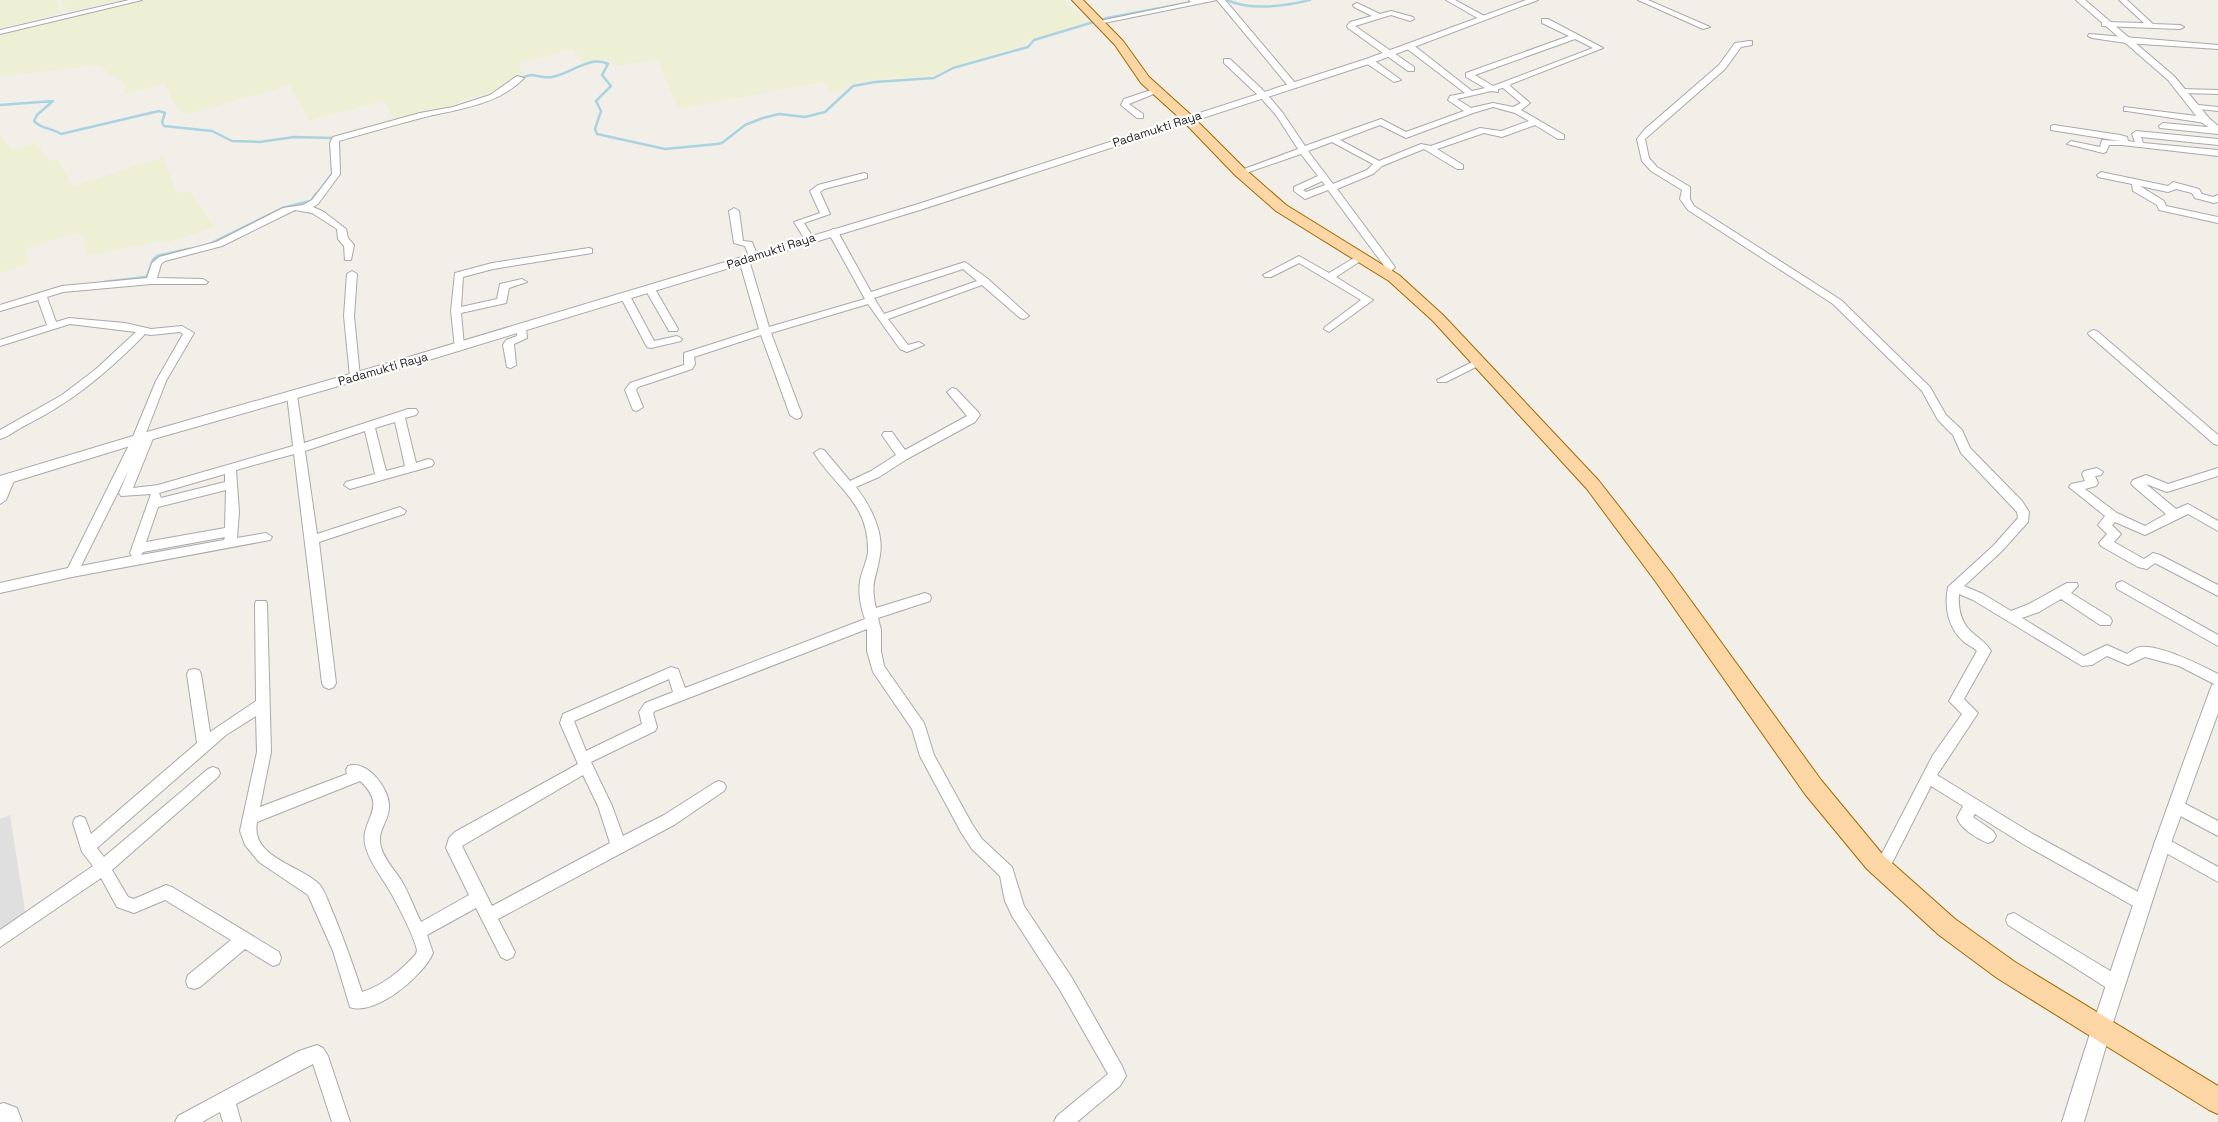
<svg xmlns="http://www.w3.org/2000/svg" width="2218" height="1122" font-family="'Space Grotesk',sans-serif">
<rect width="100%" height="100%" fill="#f2efe9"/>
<path fill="#e0dfdf" d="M10,815L26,917L0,932V819Z"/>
<g fill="#eef0d5">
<path d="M0,0H56L62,13L0,28Z"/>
<path d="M60,0H122L68,12Z"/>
<path d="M141,0H1064L1089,22L1031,39L1024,46L950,67L932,76L874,80L850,85L840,92L831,93L823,82L678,109L657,59L616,66L611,65L612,63L605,58L584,62L572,49L519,63L522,73L508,80L494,92L464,100L453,106L427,111L395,120L383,101L309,121L290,85L185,115L175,105L164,84L123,95L127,85L107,72L100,65L0,77V32Z"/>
<path d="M0,134L12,149L36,143L50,161L58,159L73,186L163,157L177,193L190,191L215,227L165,243L163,241L86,256L83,237L76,233L26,249L29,264L0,273Z"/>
</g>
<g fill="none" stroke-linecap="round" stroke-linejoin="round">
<g stroke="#aad3df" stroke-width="2.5">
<path d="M1227,0C1251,11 1285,6 1310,0"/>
<path d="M517,79C522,78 528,75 532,75C539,76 545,78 552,77C571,74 589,55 608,64L602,75L611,86L596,101L601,111L595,129L597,134L665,149L717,144L722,143L745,125L763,118L779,114L805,117L825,112L853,86L875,82L934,78L953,68L1028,47L1034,40L1107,18L1203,0"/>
<path d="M0,105L53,101L37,115L34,121C40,129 53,128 61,134L159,111L165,113L162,122L164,126L212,131L232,141L260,142L294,137L333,138"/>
<path d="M459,106L483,98"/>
<path d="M316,195L334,171"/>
</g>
<g stroke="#aad3df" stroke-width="3">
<path d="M210,244L283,208L311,201L317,193"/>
<path d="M105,282L147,277L153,260L158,256L189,249"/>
</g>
<g stroke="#a9a9a9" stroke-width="2">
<g id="minor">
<path d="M129,0H142L0,34V30Z"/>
<path d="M1189,0H1217L1099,24L1095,22L1191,2Z"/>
<path d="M1217,0H1225L1296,84V88H1290Z"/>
<path d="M1446,0H1455L1488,18L1481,20Z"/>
<path d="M1638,0H1648L1710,27L1703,29Z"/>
<path d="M2119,0H2127L2153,24L2180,25L2184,27L2180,29L2102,26V22H2105L2144,23Z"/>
<path d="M1357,3L1380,14L1391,11L1413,17L1414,19L1410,21L1391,15L1355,26L1414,67V71H1408L1348,28L1347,26L1350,22L1372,16L1354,7L1353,5Z"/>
<path d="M1542,19H1548L1603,48L1511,84L1510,86L1530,103L1521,110L1564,135V139H1558L1535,125L1502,137L1484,133L1437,149L1463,165V169H1457L1424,149L1382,166L1373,174L1337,189L1395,267L1388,275H1382L1380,273L1385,267L1328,190L1305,199L1294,191V187L1318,176L1301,154L1243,174L1236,172L1298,149L1276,115L1260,97L1224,63V59H1230L1266,93L1282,112L1305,146L1381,119L1406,132L1464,111L1448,100L1450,96L1465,93L1406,48V44H1412L1472,91L1485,88L1466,77V73L1569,36L1542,23ZM1575,39L1593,48L1493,86L1475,75ZM1503,88L1521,103L1513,107L1493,103L1471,108L1457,99L1491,91L1498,92V89ZM1493,107L1515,113L1529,121L1501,131L1480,128L1431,146L1421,144L1379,161L1340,140L1380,125L1406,138L1473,113ZM1332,142L1373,164L1367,170L1333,184L1308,151ZM1322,181L1325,185L1306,192L1303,190Z"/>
<path d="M2089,34L2218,45V49L2126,43L2092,38L2088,36Z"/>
<path d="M1749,41H1752V45L1741,47L1725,69L1645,139L1649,158L1657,167L1690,187V199L1694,206L1841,300L1930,387L1946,415L1962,430L1970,448L2022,501L2029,512L2028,522L2001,552L1964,586L1983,594L2011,611L2029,604L2067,583H2077L2078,586L2071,593L2110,617L2112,621L2110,625H2100L2061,599L2039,612L2022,618L2084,656L2107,645L2127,654C2132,651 2136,647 2141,647C2160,645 2201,665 2218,674V686L2179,666L2145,657L2128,665L2107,656L2092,665L2082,666L1973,600L1959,594C1958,610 1961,624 1974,634C1981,640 1986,643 1991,651L1964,699L1978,713L1937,775L2033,834L2149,898L2151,903L2149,908L2143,910L2137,908L2023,844L1975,814L1973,817L1993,831L1996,836L1993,841L1988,843C1978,839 1959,828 1957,817L1963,806L1931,786L1887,873L1882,875L1877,873L1874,868L1877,863L1933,755L1962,714L1949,701L1977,651C1973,647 1968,645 1964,642C1948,628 1944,607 1948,587L1993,546L2018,518L2017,512L1961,453L1953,435L1938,420L1922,391L1833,304L1688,210L1680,199L1682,190L1651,171L1642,161L1637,139L1645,129L1719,65L1735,43Z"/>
<path d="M1366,59H1372L1401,80L1394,82L1366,63Z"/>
<path d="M517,76L524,78C497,106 457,109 421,118C394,125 367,133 339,141L340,174L318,204L313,207L324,212L346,229L348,238L354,245L351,260H345L344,246L338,239L337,229L312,213L295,210L222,246L165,261L161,264L157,278L203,279L208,282L206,284H151L63,292L47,297L56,322L69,318L125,323L151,329L182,326L194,333L166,381L146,433H152L154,436L133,488L158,485L293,446L287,395L288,392L292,391L297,395L304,443L408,409H416L418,412L416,415L405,418L416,463L428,459L432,460L434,463L432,466L350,489L344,485L346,482L375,474L365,431L305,451L317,534L400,507L406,511L404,514L319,542L336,683L334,687L329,689L324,687L322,683L294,454L236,470L239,512L237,538L266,533L272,537L270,540L72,577L0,593V583L68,568L132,439L156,381L183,334L180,332L151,335L145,334C107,373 72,402 24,426C16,430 8,437 0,439V430L62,395L96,369L136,332L70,324L0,346V340L47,325L38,300L0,311V305L62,286L147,278L152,263L159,257L216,242L283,208L303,205L312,200L332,174L330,143L333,137L420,113L453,107L490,95ZM395,422L405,466L386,471L375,428ZM129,470L119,493L121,496L151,494L130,553L132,556L81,566ZM225,474V482L161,498L159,493ZM226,490L225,528L146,542L158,507ZM225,537L224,540L141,555L143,552Z"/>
<path d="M1154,89L1161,91L1129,104L1143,114V118H1137L1121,105L1124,99Z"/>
<path d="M2180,89L2218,90V94L2183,93H2180Z"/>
<path d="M2190,104L2218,107V111L2190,108Z"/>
<path d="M2124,107L2205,117L2209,120L2205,123L2127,111H2124Z"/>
<path d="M2163,123L2218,128V134L2160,128L2159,126Z"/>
<path d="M2054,125L2120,135L2127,137L2128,141L2135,142L2132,134L2136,131L2218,139V145L2141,137L2143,143L2218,150V156L2122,145H2109L2106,152L2103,153L2067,144L2071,141L2100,147L2102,140L2120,141L2051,130V126Z"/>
<path d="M2101,172L2168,186L2173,182L2199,189L2202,194L2213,197L2218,195V202L2214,203L2195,198L2192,193L2176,189L2168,192L2140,186L2164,201L2166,206L2218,217V223L2159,210L2157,205L2133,191L2132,184L2098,177L2097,175Z"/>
<path d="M864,173L867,174V178L824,189L820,192L830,214L804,223L814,239L812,241H806L794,222L820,213L810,191L818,185Z"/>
<path d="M734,208L739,211L743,241L752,242L758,257L756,259H750L745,246L734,243L729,211Z"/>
<path d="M833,229L838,232L871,292L965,262L988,279L1029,316L1024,319L1020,318L982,285L888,319L908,345L919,342L924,345L907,352L900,349L868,304L771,333L802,415L800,418L796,419L790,415L761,335L694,357L695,364L692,369L638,387L636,390L643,407L637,411L633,410L625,390L630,383L684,365V353L759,329L739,260L741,258H747L749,260L769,327L865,299L828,232ZM963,269L977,281L884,314L874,298Z"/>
<path d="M589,248L592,249V253L493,269L463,277L461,307L497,299L500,284L522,279L527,282L509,288L506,303L461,313L464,346L459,349L455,348L451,311L455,273L492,263Z"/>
<path d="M1359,255L1364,258L1362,260L1336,277L1373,300L1329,332L1324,329L1325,327L1361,300L1299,263L1271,277H1265L1263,275L1299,256L1329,273Z"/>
<path d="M352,271L357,274L354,316L360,377L355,380L350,377L344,316L347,274Z"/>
<path d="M650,286L655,289L678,329L677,331H669L668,329L645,289Z"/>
<path d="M625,293L630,296L654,341L677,336L682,339L681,341L651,348L647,347L620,296Z"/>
<path d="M521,324L526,327L527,338L514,344L516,365L511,368L507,367L503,345L506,340L517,336L516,327Z"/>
<path d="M2093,330L2097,331L2218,435V445L2214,444L2089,335L2088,333Z"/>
<path d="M1478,359L1482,360L1483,362L1482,364L1446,382H1438L1437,380Z"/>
<path d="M952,388L956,389L978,412L980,415L975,422L907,459L879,477L856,487C870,505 884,532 880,555C876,580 870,582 876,608L925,593L930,595L931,598L930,601L878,618L881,630V651L884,666L924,723L934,755L972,824L982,839L1012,867L1024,906L1072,978L1122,1066L1126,1076L1120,1086L1077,1122H1054L1057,1116L1108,1074L1060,990L1012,916L1005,901L1000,876L972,849L962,834L920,756L912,729L873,672L867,651V629L655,711L653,713L657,727L655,731L591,762L612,806L623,836L664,815L714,783L719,781L724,783L726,787L724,791L674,825L498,919L515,952L513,957L507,960L501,957L476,908L427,935L433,953C424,975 375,1017 350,1007L333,951L308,895L259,862L245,845L240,831L257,752L256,716L226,735L97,848L104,857L208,769L213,767L218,769L220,773L218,777L112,870L128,897L134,899L166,885L172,887L279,952L281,958L279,964L273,966L245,949L200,987L194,989L188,987L186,981L188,975L231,940L165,900L134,913L117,907L101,878L0,947V930L93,866L82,852L73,823L75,818L80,816L85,818L91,834L197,743L187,674L189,670L194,669L199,670L201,674L210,732L256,701L255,604L256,601H266L267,604L271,752L260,807L347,774L346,770L348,766C367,759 390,789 389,807C389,822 376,831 381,847C384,859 394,869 401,880C409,893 414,908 421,922L469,895L446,848L449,838L455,832L578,764L560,723L563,714L671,667L678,669L685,688L865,619C861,609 858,593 860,582C861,572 867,562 868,552C869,503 837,489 814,453L820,449L824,450L850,481L871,471L896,455L882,435L884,432H892L905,450L967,416L947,392ZM669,679L673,692L645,703L639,712L642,724L586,751L574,721ZM583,775L598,806L610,843L492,906L462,846ZM360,781C391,809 357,820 366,848C370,862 380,875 388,888C396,901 414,936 417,950L416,954C402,970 382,986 362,992C353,965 344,939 333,913C329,904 326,893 320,885C301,865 250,858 257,822Z"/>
<path d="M2097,468L2103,472L2101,475L2095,476L2098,483L2096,486L2085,489L2117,513L2145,526L2166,514L2133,486L2131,483L2133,480L2146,475L2168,484L2218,468V476L2167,492L2146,484L2176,509L2188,504L2218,521V531L2188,514L2145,535L2115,522L2112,525L2121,534L2114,542L2144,559L2153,553L2160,555L2218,585V596L2155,563L2147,569L2138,567L2101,546L2099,543L2107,534L2098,525L2105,516L2069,487L2071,484L2085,481L2082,474L2084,471Z"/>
<path d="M9,474L15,478L6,500L0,504V486L5,475Z"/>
<path d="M2122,581L2218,635V646L2117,589L2116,586L2117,583Z"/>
<path d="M2176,799L2218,821V836L2171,811L2169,806L2171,801Z"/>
<path d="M2162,836L2218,867V882L2157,848L2154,843L2157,838Z"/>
<path d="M2014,913L2122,978L2124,984L2122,990L2116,992L2110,990L2008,925L2006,920L2008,915Z"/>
<path d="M317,1045L323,1048L328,1056L350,1122H332L313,1064L236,1104L241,1122H223L220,1112L202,1122H175L178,1116L299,1051Z"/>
<path d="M4,1103L17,1108L22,1122H0V1104Z"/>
</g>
</g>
<g stroke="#a9a9a9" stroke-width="2">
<g id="tertiary">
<path d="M1526,0H1538L1372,63L923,209L409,366L143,442L0,486V476L133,436L399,360L915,205L1366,59Z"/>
<path d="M2076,0H2085L2174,76L2209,118L2218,126V134L2201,122L2168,80Z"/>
<path d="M2218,683V713L2171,843L2111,1029L2084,1122H2062C2107,976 2157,833 2210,690L2212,685Z"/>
</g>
</g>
<g stroke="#a06b00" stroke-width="2">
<path id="primary" d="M1072,0H1083L1123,41L1149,77L1191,115L1245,169L1286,205L1399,275L1443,315L1599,481L1670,572L1821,780L1883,855L1955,919L2015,962L2218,1086V1114L2209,1110L1997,978L1939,935L1867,869L1805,794L1656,582L1587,489L1433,321L1389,281L1276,211L1235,175L1183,121L1141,83L1115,45Z"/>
</g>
<use href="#minor" fill="#fff" fill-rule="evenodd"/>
<use href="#tertiary" fill="#fff" fill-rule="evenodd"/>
<use href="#primary" fill="#fcd6a4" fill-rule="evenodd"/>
</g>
<g text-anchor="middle" stroke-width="4.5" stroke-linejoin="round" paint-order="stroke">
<g font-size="12" fill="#222" stroke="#fff">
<text transform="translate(1157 129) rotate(-18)" y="4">Padamukti Raya</text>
<text transform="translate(771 251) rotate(-18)" y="4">Padamukti Raya</text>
<text transform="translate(383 369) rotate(-16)" y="4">Padamukti Raya</text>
</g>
</g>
</svg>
